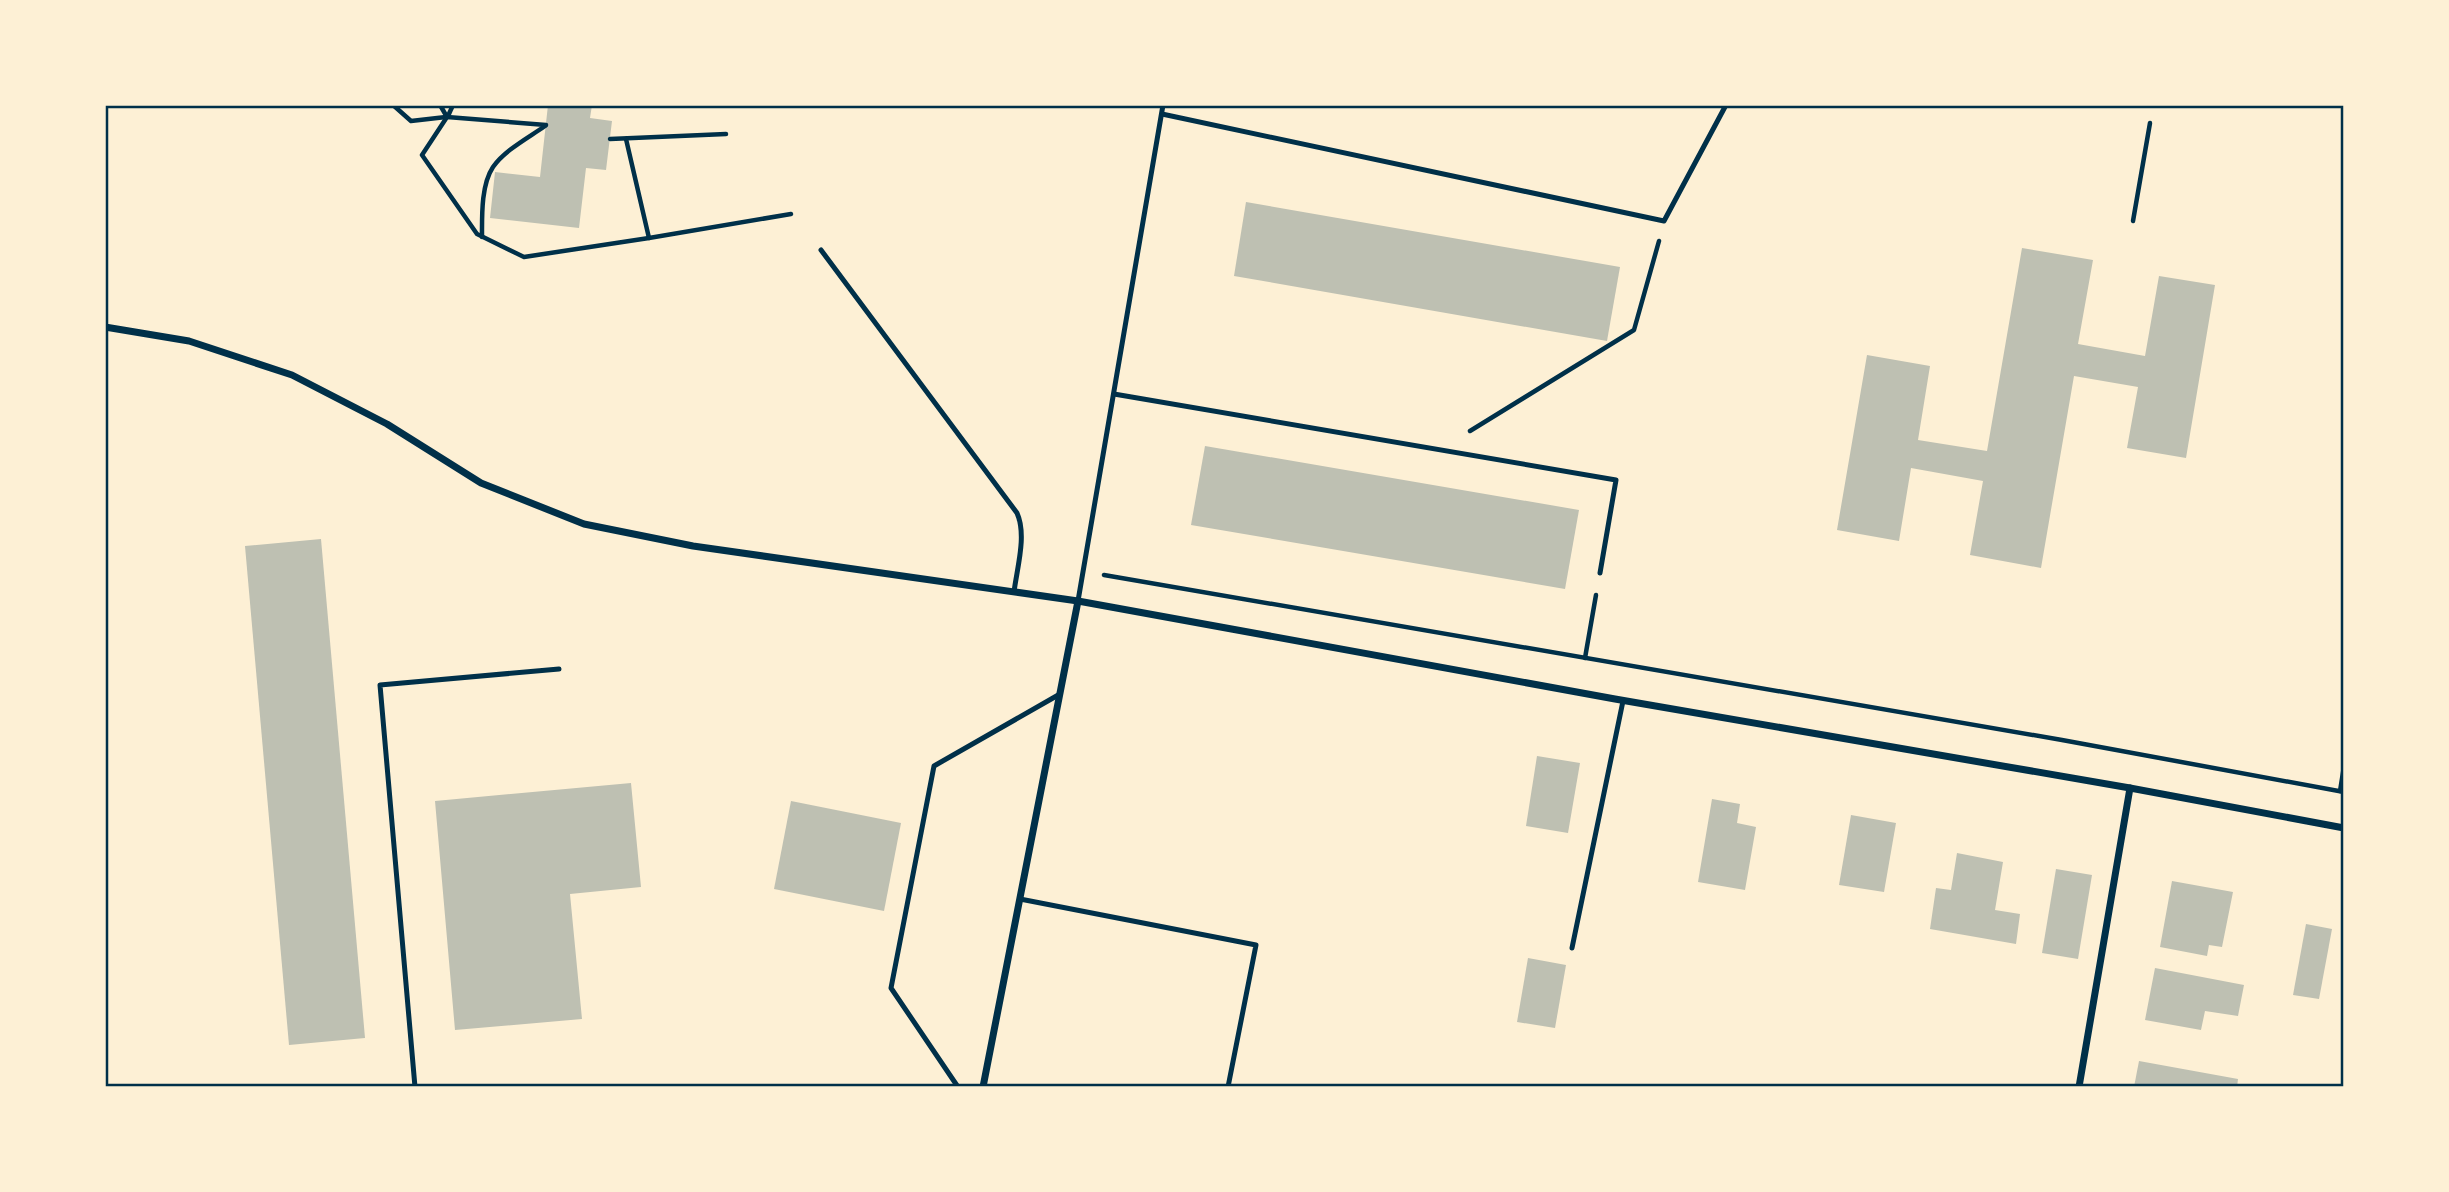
<svg xmlns="http://www.w3.org/2000/svg" width="2449" height="1192" font-family="Lato,sans-serif">
<rect width="100%" height="100%" fill="#fdf0d5"/>
<g fill="#bec0b2">
<path d="M548,105H592L590,118L612,121L606,170L586,168L579,228L490,218L495,172L540,177Z"/>
<path d="M1246,202L1620,267L1607,341L1234,276Z"/>
<path d="M2022,248L2093,260L2078,344L2145,356L2159,276L2215,285L2186,458L2127,448L2138,387L2074,376L2041,568L1970,555L1983,481L1911,468L1899,541L1837,530L1867,355L1930,366L1918,440L1987,451Z"/>
<path d="M1205,446L1579,510L1565,589L1191,525Z"/>
<path d="M321,539L365,1038L289,1045L245,546Z"/>
<path d="M1537,756L1580,763L1568,833L1526,826Z"/>
<path d="M631,783L641,887L570,894L582,1019L455,1030L435,801Z"/>
<path d="M1712,799L1740,804L1737,823L1756,827L1745,890L1698,882Z"/>
<path d="M791,801L901,823L884,911L774,889Z"/>
<path d="M1851,815L1896,823L1884,892L1839,885Z"/>
<path d="M1957,853L2003,862L1995,910L2020,914L2016,944L1930,929L1936,888L1951,890Z"/>
<path d="M2056,869L2092,875L2078,959L2042,953Z"/>
<path d="M2172,881L2233,892L2222,947L2209,945L2207,956L2160,947Z"/>
<path d="M2306,924L2332,929L2319,999L2293,995Z"/>
<path d="M1528,958L1566,965L1555,1028L1517,1022Z"/>
<path d="M2155,968L2244,985L2238,1016L2205,1011L2201,1030L2145,1020Z"/>
<path d="M2139,1061L2238,1079L2237,1087H2134Z"/>
</g>
<g fill="none" stroke-linecap="round" stroke-linejoin="round">
<g stroke="#003049" stroke-width="4.5">
<path d="M393,105L411,121L446,117"/>
<path d="M440,105L447,117"/>
<path d="M448,116L453,105"/>
<path d="M546,125L447,117L422,155L477,234L524,257L649,238L791,214"/>
<path d="M610,139L726,134"/>
<path d="M626,139L649,238"/>
<path d="M2133,221L2150,123"/>
<path d="M482,237C482,216 481,185 493,167C505,150 528,138 545,126"/>
<path d="M1470,431L1634,330L1659,241"/>
<path d="M1104,575L2062,740L2344,792"/>
<path d="M1585,658L1596,595"/>
<path d="M2340,791L2344,766"/>
</g>
<g stroke="#003049" stroke-width="5">
<path d="M1162,114L1664,221L1726,105"/>
<path d="M821,250L1017,513C1027,535 1017,568 1014,592"/>
<path d="M1114,394L1616,480L1600,573"/>
<path d="M1078,601L1163,105"/>
<path d="M1020,899L1256,945L1228,1087"/>
<path d="M1572,948L1623,701"/>
<path d="M415,1087L380,685L559,669"/>
<path d="M958,1087L891,988L934,766L1060,694"/>
</g>
<g stroke="#003049" stroke-width="7">
<path d="M105,327L189,341L292,375L387,424L481,483L584,524L693,546L1078,601L1615,699L2130,788L2344,828"/>
<path d="M983,1087L1078,601"/>
<path d="M2079,1087L2130,788"/>
</g>
</g>
<rect width="2449" height="1192" fill="none" stroke="#fdf0d5" stroke-width="214"/>
<rect x="107" y="107" width="2235" height="978" fill="none" stroke="#003049" stroke-width="2.5"/>
</svg>
